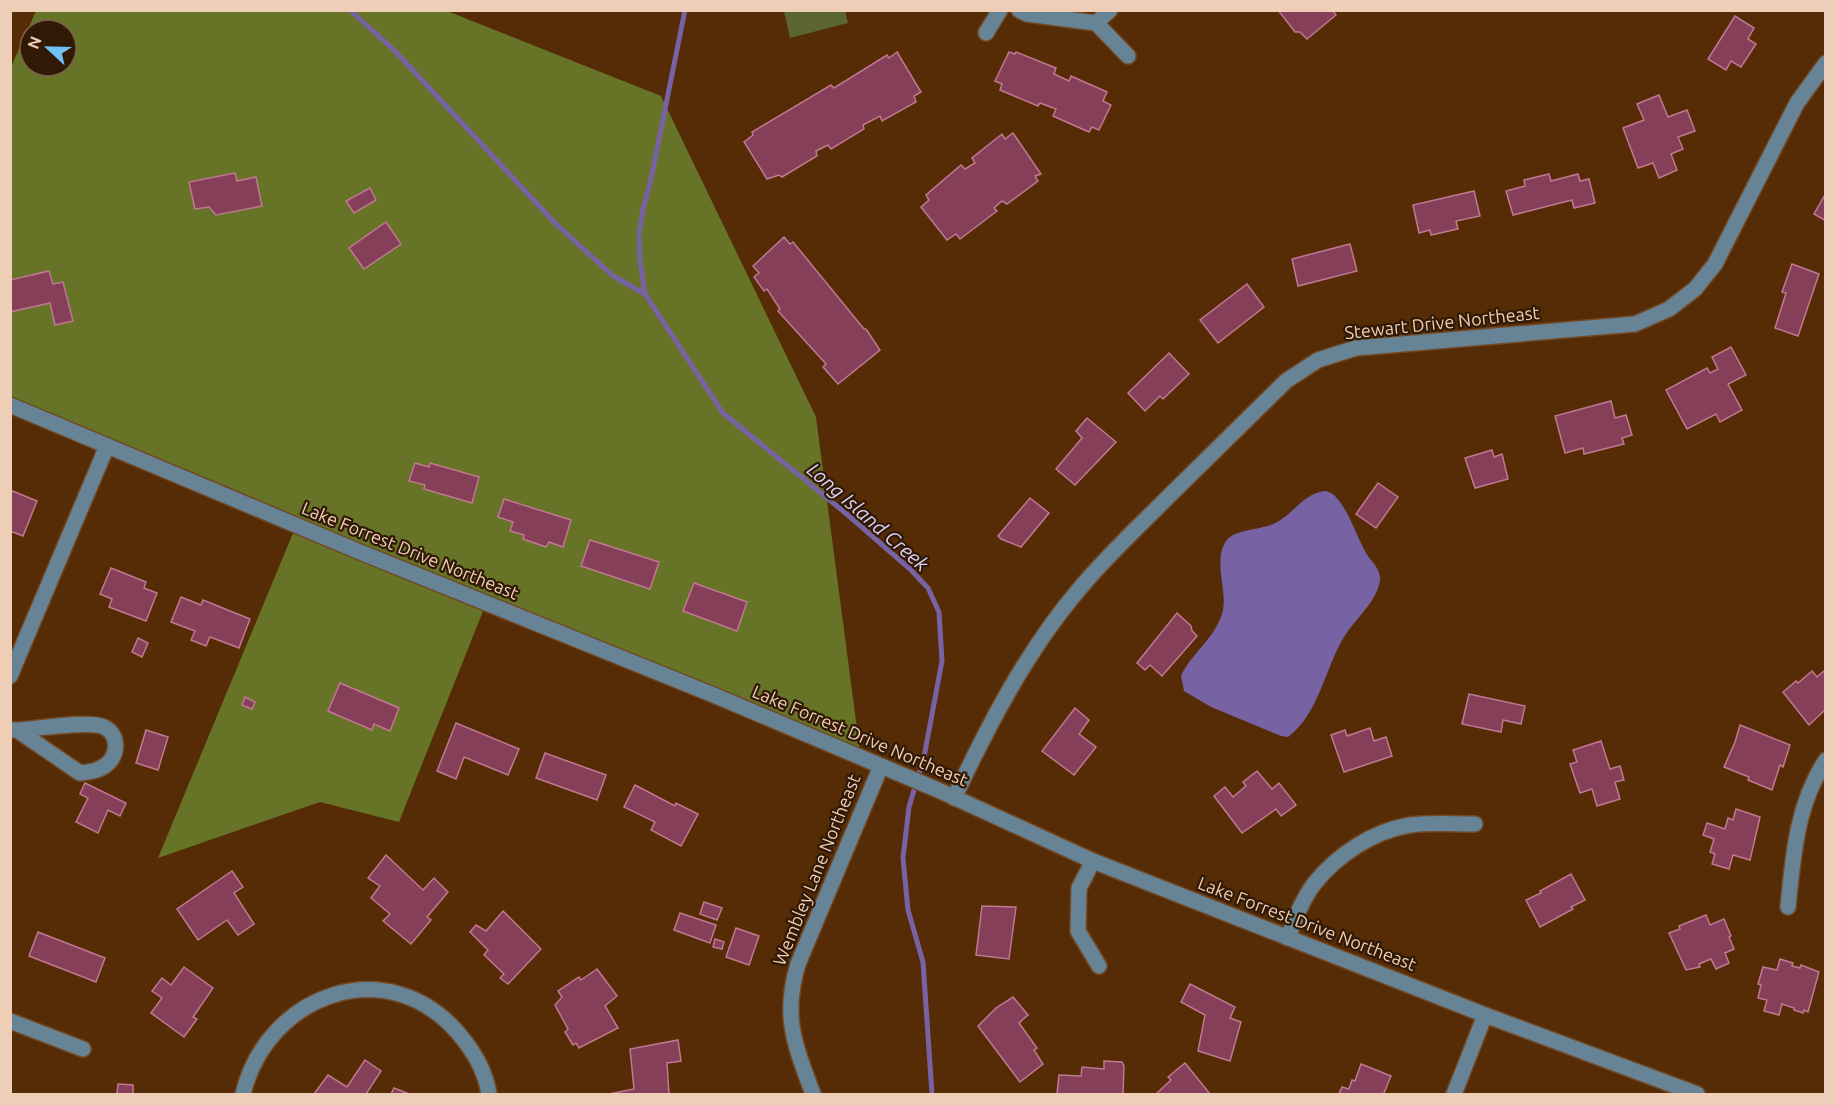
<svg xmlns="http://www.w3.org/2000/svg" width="1836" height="1105" font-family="Ubuntu,sans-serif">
<rect width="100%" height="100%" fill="#552c05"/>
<path fill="#5b6531" d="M784,11H845L848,23L790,38Z"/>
<path fill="#677428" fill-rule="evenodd" d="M36,11H447L661,96L816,417L861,759L487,601L399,822L320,802L158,858L298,521L11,399V67ZM30,30H66V66H30Z"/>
<path fill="#7762a3" d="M1326,491C1329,492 1332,493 1334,495C1350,511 1356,537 1368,556C1373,563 1381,570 1380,580C1377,602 1355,619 1344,637C1325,668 1319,714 1288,737L1281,736L1211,707L1184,691L1181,676C1192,652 1217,637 1223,610C1227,588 1213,561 1226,541C1234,529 1260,530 1273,524C1294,515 1302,493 1326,491Z"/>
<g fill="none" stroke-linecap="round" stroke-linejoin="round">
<g stroke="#7762a3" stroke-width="5">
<path d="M350,10L395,51L555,223L613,276L645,294"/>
<path d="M685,10L650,184L643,209L639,235L640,261L645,294L723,413L849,516L910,569L928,588L939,612L942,661L924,757L909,807L903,858L908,910L923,962L932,1094"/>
</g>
</g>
<g fill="#853f59" stroke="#c17891" stroke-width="1.5">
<path d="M1278,10H1332L1336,15L1307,39L1300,32H1295Z"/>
<path d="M1735,16L1754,28L1748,39L1756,44L1741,67L1731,61L1726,70L1708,59Z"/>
<path d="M897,52L921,92L914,96L916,102L882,121L880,116L863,125L864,129L831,149L828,145L816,151L817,156L782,177L779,175L767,179L744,142L753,135L752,132L831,85L834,88L887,55L889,58Z"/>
<path d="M1009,52L1015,54L1016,52L1056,68L1054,74L1069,81L1071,76L1107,92L1103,101L1111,105L1099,130L1092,127L1089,132L1053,116L1056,109L1040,103L1038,106L1000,90L1002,84L995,81Z"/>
<path d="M1659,95L1668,117L1687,110L1695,131L1678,137L1683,149L1671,154L1677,170L1659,178L1653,163L1638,168L1623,128L1644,120L1637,104Z"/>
<path d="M1013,133L1041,174L1035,176L1038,181L1007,204L1002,201L994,208L997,211L960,239L956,234L947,240L921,207L929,200L926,195L961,165L965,169L975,163L972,158L1002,134L1005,139Z"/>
<path d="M235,173L237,181L256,177L262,206L216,215L209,207L195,209L189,182Z"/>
<path d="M1549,174L1551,181L1578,174L1580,181L1589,179L1595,203L1574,208L1572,200L1513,215L1506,191L1525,186L1524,180Z"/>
<path d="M370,188L376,200L354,213L346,201Z"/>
<path d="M1474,191L1480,216L1456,221L1458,229L1431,235L1430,230L1419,233L1413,205Z"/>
<path d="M1826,193V221L1814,214Z"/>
<path d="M386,222L401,244L364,269L349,248Z"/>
<path d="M784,237L790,244L793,242L864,329H866L880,350L838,384L823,367L826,364L778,311L780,309L767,289L764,291L754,277L759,273L753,266Z"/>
<path d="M1350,244L1357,271L1298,286L1292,259Z"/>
<path d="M1792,264L1819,274L1798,336L1775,328L1786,293L1782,292Z"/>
<path d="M49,271L53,284L63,282L73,321L55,325L50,303L10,312V280Z"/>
<path d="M1247,284L1264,307L1218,343L1200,320Z"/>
<path d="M1731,347L1746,375L1728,384L1742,410L1720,422L1716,414L1687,429L1666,390L1707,368L1710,373L1718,369L1712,357Z"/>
<path d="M1169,353L1189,374L1163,399L1160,396L1145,411L1128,393Z"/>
<path d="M1611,401L1615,418L1626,415L1632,435L1622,438L1624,444L1584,454L1583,448L1565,453L1555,416Z"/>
<path d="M1087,418L1116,442L1075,485L1056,469L1082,438L1076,431Z"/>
<path d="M1492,450L1494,457L1502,454L1508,479L1475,488L1465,458Z"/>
<path d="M415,463L429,467L430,463L479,477L472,503L424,489L425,485L409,481Z"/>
<path d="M1378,483L1398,497L1376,528L1356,514Z"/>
<path d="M10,490L37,501L23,536L10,531Z"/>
<path d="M1030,498L1049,513L1021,547L1001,539L998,536Z"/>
<path d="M504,499L571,520L563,547L549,542L546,547L523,539L524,535L510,531L513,522L498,517Z"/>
<path d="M590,540L659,562L650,589L581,566Z"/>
<path d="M111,568L146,582L144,588L157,593L146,621L109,607L112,599L100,594Z"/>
<path d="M694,583L747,602L737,631L683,611Z"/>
<path d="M181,597L201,605L203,600L250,619L239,648L210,637L206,646L191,640L195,631L171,622Z"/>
<path d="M1177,613L1191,626L1192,631L1197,636L1162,676L1150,665L1145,670L1137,663Z"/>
<path d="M138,638L148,643L142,657L132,652Z"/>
<path d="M1825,670L1826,709L1809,725L1783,692L1796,681L1798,683L1812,671L1817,677Z"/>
<path d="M340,683L399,708L390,731L374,724L372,730L328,711Z"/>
<path d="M1469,694L1525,706L1521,724L1503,720L1501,732L1462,724Z"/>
<path d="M245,697L255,702L252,709L242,705Z"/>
<path d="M1075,708L1089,720L1079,734L1096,747L1074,775L1042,751Z"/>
<path d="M456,723L519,749L508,775L464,757L456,779L437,771Z"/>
<path d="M1740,725L1790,745L1783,767L1780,765L1772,790L1748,780L1749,777L1724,767L1735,742Z"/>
<path d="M1370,728L1374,741L1386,737L1392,756L1344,772L1331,735L1345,730L1347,736Z"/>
<path d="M146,730L168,737L158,770L136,763Z"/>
<path d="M1601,741L1610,769L1620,766L1624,780L1615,782L1620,799L1597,806L1592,789L1580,793L1570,764L1577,762L1573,750Z"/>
<path d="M545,753L606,775L597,800L536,778Z"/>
<path d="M1257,771L1272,789L1279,783L1296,805L1281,816L1276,809L1242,833L1214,796L1225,787L1233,797L1246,786L1243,782Z"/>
<path d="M85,783L126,803L120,816L108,810L98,833L76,822L88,798L80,794Z"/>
<path d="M635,785L675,806L676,803L698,814L681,846L651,830L655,822L624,807Z"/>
<path d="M1736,809L1760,817L1750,860L1733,855L1729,869L1712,864L1715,854L1710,852L1714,839L1703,835L1707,823L1725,829L1728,818L1733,820Z"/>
<path d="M386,855L423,890L434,878L448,892L427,917L431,920L411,944L383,921L390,914L371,898L380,886L368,878Z"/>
<path d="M232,871L243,887L234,893L254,924L238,935L227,920L198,940L177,909Z"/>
<path d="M1571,874L1585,900L1571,907L1573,909L1540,927L1526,900L1541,893L1540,891Z"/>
<path d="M704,902L722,908L717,920L700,914Z"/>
<path d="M982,906L1016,907L1009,959L976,955Z"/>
<path d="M503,911L541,949L508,984L500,978L504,974L484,955L488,950L470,932L476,925L486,931Z"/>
<path d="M680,913L716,925L710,943L674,930Z"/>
<path d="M1706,915L1710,925L1724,919L1731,936L1729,937L1734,949L1725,953L1729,963L1716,969L1711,959L1699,964L1700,967L1686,970L1669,933L1680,929L1679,926Z"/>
<path d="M736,928L759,936L749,965L726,957Z"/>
<path d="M38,932L105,958L96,982L29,956Z"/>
<path d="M715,939L724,942L722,949L713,947Z"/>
<path d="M1780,959L1793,963L1792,966L1800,968L1801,965L1819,972L1808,1012L1804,1010L1803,1013L1794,1010V1008L1782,1004L1779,1015L1764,1011L1767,1000L1758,998L1761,985L1758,984L1763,967L1777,970Z"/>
<path d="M184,967L213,988L193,1017L197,1019L184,1037L151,1013L162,998L152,991L162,978L171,985Z"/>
<path d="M597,969L617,996L605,1006L618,1028L579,1048L576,1043L573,1045L565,1032L568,1029L555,1005L562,997L558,991L579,977L581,980Z"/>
<path d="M1190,984L1235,1007L1230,1018L1241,1022L1230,1061L1198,1051L1205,1015L1181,1002Z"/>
<path d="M1013,997L1028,1015L1019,1023L1037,1048L1034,1050L1043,1064L1020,1082L978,1026L996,1008Z"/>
<path d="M678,1040L681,1061L667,1063L669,1094H609L634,1089L630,1049Z"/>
<path d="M365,1060L381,1071L366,1094H314L328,1075L347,1087Z"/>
<path d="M1104,1061L1122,1062L1124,1066L1123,1094H1057L1059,1075L1081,1076L1082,1067L1104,1069Z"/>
<path d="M1185,1063L1210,1094H1156L1171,1080L1168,1077Z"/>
<path d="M1361,1064L1391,1076L1384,1093L1385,1094H1339L1342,1087L1349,1089L1352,1080L1355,1081Z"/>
<path d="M118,1084L133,1085V1094H147H117Z"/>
<path d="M394,1088L409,1094H391Z"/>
</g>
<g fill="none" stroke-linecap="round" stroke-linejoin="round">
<g stroke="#714925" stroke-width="18">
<g id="minor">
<path d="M1019,10L1027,14L1096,23L1110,10"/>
<path d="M1096,23L1128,56"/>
<path d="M986,33L1000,10"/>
<path d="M10,405L360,552L716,696L938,790L1093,861L1485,1015L1697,1094"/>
<path d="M10,676L107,446"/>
<path d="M10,730H17C35,729 90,720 104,727C119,734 119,755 106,765C98,771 89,772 80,773L17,730"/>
<path d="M954,798C989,724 1027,650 1081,587C1107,556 1137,528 1166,499C1206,460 1246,420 1286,381L1318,360L1356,348L1635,324L1669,309L1695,289L1715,264L1797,103L1826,63"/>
<path d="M1093,861L1079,888L1078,931L1099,966"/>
<path d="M1788,907C1793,856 1797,803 1826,760"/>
<path d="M1288,938C1295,919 1302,900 1314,884C1337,855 1373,831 1410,825C1431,822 1454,824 1475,824"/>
<path d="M10,1021L83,1049"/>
<path d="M243,1094C267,994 388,950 459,1034C474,1052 485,1070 489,1094"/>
<path d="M813,1094C795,1045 782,1017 798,964L881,766"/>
<path d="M1454,1094L1485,1015"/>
</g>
</g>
<use href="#minor" stroke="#678396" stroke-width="15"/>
</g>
<g text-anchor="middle" stroke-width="4.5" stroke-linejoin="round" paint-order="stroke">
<g font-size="18" fill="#efceb7" stroke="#301905">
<text transform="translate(1442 323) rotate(-6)" y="6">Stewart Drive Northeast</text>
<text transform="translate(410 551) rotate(22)" y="6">Lake Forrest Drive Northeast</text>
<text transform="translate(860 736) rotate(23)" y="6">Lake Forrest Drive Northeast</text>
<text transform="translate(817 870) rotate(-68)" y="6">Wembley Lane Northeast</text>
<text transform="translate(1307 924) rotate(21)" y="6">Lake Forrest Drive Northeast</text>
</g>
<g font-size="20" font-style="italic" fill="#dcd1f7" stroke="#301905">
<text transform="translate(868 517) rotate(41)" y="7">Long Island Creek</text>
</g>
</g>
<rect width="1836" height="1105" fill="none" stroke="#efceb7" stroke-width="24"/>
<g transform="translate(48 48) rotate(292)"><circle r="28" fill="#301905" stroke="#7c614c" stroke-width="1.5"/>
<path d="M0-4.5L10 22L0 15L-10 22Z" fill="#71c1f5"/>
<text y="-9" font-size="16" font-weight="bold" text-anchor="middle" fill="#efceb7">N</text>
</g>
</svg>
